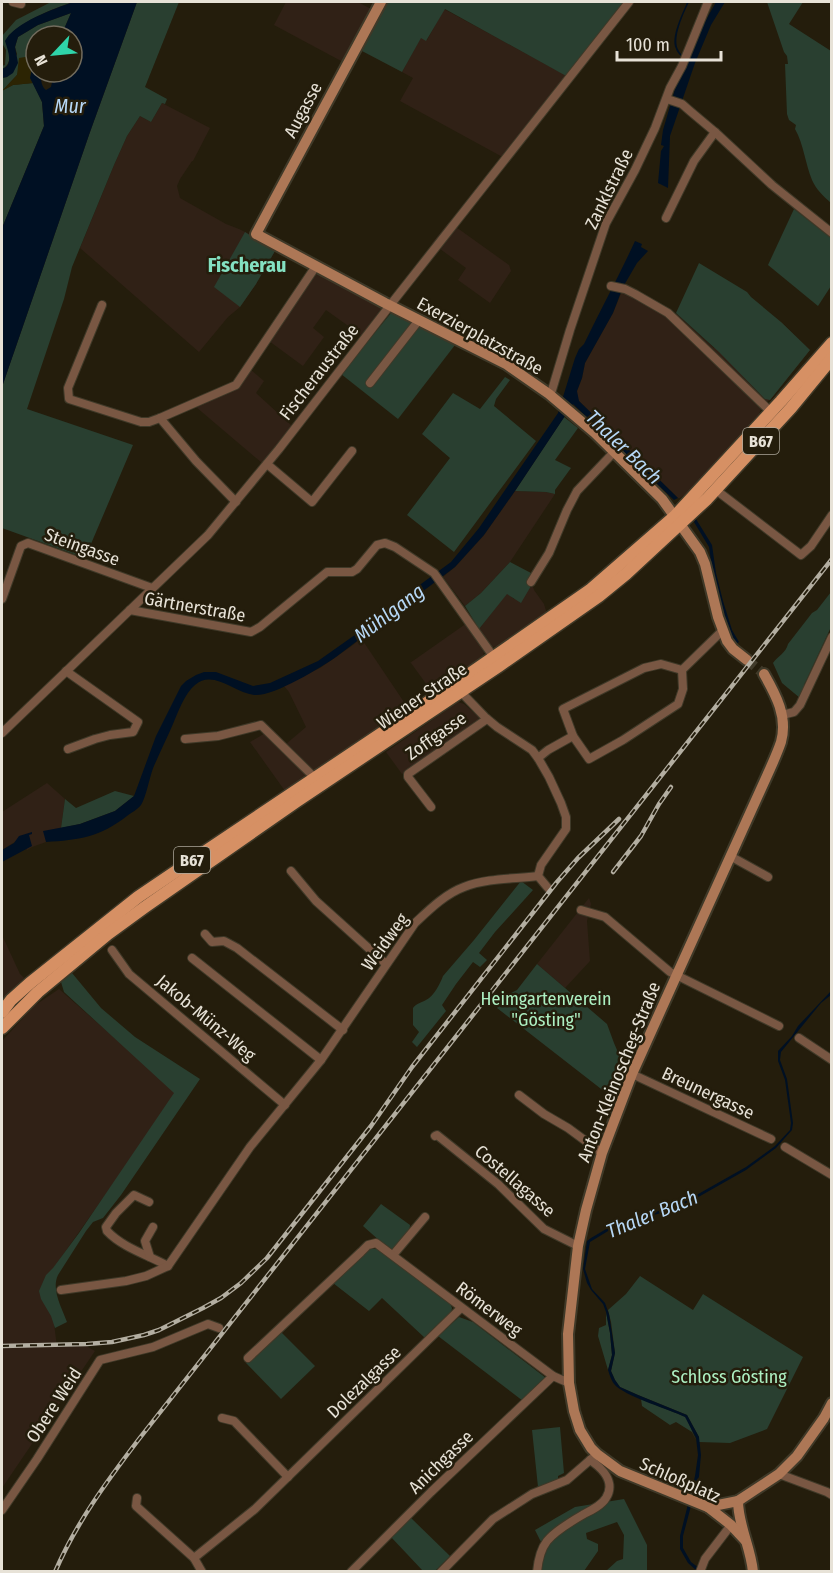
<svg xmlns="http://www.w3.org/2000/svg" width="833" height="1573" font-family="'Fira Sans Condensed',sans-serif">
<rect width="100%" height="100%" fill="#241d0c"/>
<g fill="#302116">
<path d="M286,2H358L371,9L343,62L274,25Z"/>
<path d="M444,9L571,78L508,160L400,101L413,78L402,72L421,37L427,40Z"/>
<path d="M162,103L210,128L193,161H192L180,179L177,186L180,198L226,224L239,229L259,239L275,251L256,284L240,307L228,317L199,352L80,248L114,165L127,136L140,116L151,122Z"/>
<path d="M449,222L509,265L511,271L490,303L458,280L466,268L432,243Z"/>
<path d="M317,273L381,307L389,314L368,340L326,310L313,328L324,337L303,366L269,341Z"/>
<path d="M622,291L636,293L660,312L679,322L676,313L714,348L781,322L810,350L770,400L763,404L758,417L687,493L680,498H678L579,401L577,398V391L582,378L585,363L613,313Z"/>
<path d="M250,369L264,381L256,393L292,426L262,463L196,407L235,388Z"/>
<path d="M515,491L546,492L555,494L510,562L481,593L465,606L443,577L455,567L484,535Z"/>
<path d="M532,584L534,590L544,604L547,614L498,646L492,647L488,644L479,629L507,593L514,599Z"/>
<path d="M467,623L485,648L483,656L439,687L434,689L427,685L411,663H410Z"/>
<path d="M361,638L408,708L285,791L250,742L272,729L286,744L306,727L289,692L284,686L320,668L353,645Z"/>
<path d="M458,702L464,704L480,718L478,723L402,774L386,752Z"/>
<path d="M47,783L65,799L61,828L46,842L32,847L27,850L21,838L2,850V812Z"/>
<path d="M589,898L591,904L587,921L590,961L565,988L537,964Z"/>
<path d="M2,935L20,974L24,978L2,1001Z"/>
<path d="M59,989L177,1093L48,1276L57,1347L86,1346L95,1351L2,1488V1041L34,1006Z"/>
</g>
<g fill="#293f30">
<path d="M51,2H73C50,10 26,19 8,36C9,47 14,64 2,69V66L5,65L6,50L2,43V36L16,20Z"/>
<path d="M137,2H179L145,87L167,99L165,104L162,103L151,122L140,116L127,136L114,165L72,267L64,299L27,409L133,445L85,558L2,528V387L90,132Z"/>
<path d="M388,2H627L568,77L445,9L426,41L421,38L402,72L362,51Z"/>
<path d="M767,2H803L789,24L831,51V203C823,196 816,189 812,180C805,163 804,145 795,129L796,125L789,120L787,114L785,64H788L787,56L784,52Z"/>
<path d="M71,13L61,36H36V62L35,63L25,57L17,75L3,90L13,85L33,83L42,102L44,126L2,228V78L7,77L17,54L15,47L18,37L38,25Z"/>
<path d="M794,209L831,238V286L818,306L768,265Z"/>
<path d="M245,232L275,251L256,284L240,307L214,287Z"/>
<path d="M699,263L747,292L751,297L781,322L810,350L770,400L765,399L719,352L676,313Z"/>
<path d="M391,313L455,345L398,419L341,374Z"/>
<path d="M505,377L510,380L496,399L494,406L536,441L454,552L407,515L450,458L422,434L453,393L480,409Z"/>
<path d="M564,417L578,428L555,460L571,468L555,490V494L546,492L515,491Z"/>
<path d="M510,562L531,573L527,581L531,586L521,603L507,594L479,629L465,606L481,593Z"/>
<path d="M831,592V627L804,685L806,686L800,698L782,683L773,663C778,656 786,653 788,644L812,613L817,610Z"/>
<path d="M115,791L134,796L115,811L80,824L61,828L65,799L76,808Z"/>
<path d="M521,881L533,890L495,932L479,953L487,960L480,967L473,962L456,984L442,1005L446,1011L417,1047L412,1042L419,1032L413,1025V1008C417,1003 421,1003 426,1000C434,996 440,984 443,976L474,940Z"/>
<path d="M537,964L607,1024L614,1043L626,1071L614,1099L497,1008L507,995L517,990Z"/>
<path d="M72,973L101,1008L135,1037L200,1079L121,1195L103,1218L93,1222L86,1231L58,1275C51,1290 62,1308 67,1322L55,1328L51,1316L41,1299L39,1291L46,1275L53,1268L79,1233L174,1093L64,992L61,982Z"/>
<path d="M381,1204L410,1225L409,1233L393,1249H389L363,1226Z"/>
<path d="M370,1249H378L450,1303L452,1308L451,1314L425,1338L382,1298L369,1311L333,1283L363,1252Z"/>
<path d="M640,1276L693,1310L703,1294L803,1357L767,1429L730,1443L699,1442V1437L687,1415L638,1395L620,1387L615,1380L611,1371L615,1353L611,1322L608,1310L626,1294Z"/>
<path d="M606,1312L610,1333L612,1355L608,1370L598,1336L599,1328L606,1325Z"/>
<path d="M459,1317L473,1322L546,1378L523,1401L438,1336Z"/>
<path d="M280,1331L315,1366L281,1399L246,1363Z"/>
<path d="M641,1399L686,1417L696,1440L692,1432L676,1422L670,1425L642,1406Z"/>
<path d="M560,1427L564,1473L558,1476V1479L538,1487L532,1430Z"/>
<path d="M624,1499L647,1545V1571H606L617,1561L623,1559L624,1535L617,1522L586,1533L587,1539L598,1544V1551L584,1571H541L540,1568L546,1552L535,1530L575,1507Z"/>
<path d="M410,1517L450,1556L435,1571H423L391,1537Z"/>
</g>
<path fill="#2c2403" d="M25,57L35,63C31,70 29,75 33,83L13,85L2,91L17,75L19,58Z"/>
<g fill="#001023">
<path d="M73,2H137L90,132L2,387V228L44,126L42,102L30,78L32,69L36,62V72H42C40,77 41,87 46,90L51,87L54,72H72V36H61L71,13L38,25L18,37L15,47L18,63L13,73L7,77L2,78V69C14,65 8,51 5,41C15,22 54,9 73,2Z"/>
<path d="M687,2H689C684,13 671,39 679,51C680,54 684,56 686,58L692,45L716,2H725L711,25L695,63L670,136L668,188L658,183L661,151L664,146L661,145L663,130L675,89L686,60C682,57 677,53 676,49C670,37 683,13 687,2Z"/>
<path d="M635,241L642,244L641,247L648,251L637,263L623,287L613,313L585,363L582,378L577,391L579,401L678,498L674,500L573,404L515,491L484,535L455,567L336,657C320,668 273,697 254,695C235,693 213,669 195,685C185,693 178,712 173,724C167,738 160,752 154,766C150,775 146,798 141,805C138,809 131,813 127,816C100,837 79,840 46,842L43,831L80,824L115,811L134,796L156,736L181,686L186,681L196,675L204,672H216L253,686L270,683L318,661L359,632L391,606L451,562L479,528L558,413L575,358L579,349L584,344C601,309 619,276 635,241Z"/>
<path d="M696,519L712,545L716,573L723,601L732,630L739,642L736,644L729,632L720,601L713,574L709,547L694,522Z"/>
<path d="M32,832V834L29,835L32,846L2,862V850L14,843L19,836Z"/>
<path d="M831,991V995L821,1003L781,1052L780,1060L787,1079L793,1123L792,1130L776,1148L746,1170L679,1208L618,1225L590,1242L585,1269L592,1289L605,1303L609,1314L615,1353L611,1371L615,1380L620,1387L638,1395L687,1415L699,1437L701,1455L699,1476L683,1536V1548L691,1562L703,1571H697L688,1563L680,1549V1536L695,1476L698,1455L696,1438L685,1417C668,1409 631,1398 617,1387C612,1383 610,1376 608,1370L612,1355L610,1333L606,1312L603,1304L591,1290L587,1283L583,1269L587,1241L591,1238L618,1222L677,1206L746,1167L775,1146L790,1130L791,1123L785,1080L778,1061V1051L792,1036L798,1026Z"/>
</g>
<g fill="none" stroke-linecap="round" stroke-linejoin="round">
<path stroke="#413b2a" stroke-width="10" stroke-dasharray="10 5" stroke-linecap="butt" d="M747,660L764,674"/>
<g stroke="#3f3928" stroke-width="10">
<g id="street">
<path d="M13,2L21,4"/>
<path d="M667,99L682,104L690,111L715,132L772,185L832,233"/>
<path d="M666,218L694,161L715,132"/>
<path d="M611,286L625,289L635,294L668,313L771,412"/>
<path d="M102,305L68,388L69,399L141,422H149L160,418L196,461L236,502"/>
<path d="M370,383L419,320"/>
<path d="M549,394L552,390L570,330L606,223L635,170L655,128L670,88L682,66L708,2"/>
<path d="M160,418L236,385L316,266"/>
<path d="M267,464L312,502L352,451"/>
<path d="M716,490L801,555L811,546L832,515"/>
<path d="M531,582L549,553L567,510L577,491L615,451"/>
<path d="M2,599L21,546L28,543L152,588"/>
<path d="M130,610L251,632L260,627L327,572H352L357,569L377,545L385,543L395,547L434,573L493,656"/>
<path d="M682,670L661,664L644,668L563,709L573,736L589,759L623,740L678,704L683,689L682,670L722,631"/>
<path d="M66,671L138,722L133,732L110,735L95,739L68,749"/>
<path d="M459,690L485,717L497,727L532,750L538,758L549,777L561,803L566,817V829L541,865L538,876L548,888"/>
<path d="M782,715L794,712L800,705L832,637"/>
<path d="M2,733L208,535L279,449L395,299L629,2"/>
<path d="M185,739L218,736L261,725L315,778"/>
<path d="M538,758L548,750L573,736"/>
<path d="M431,807L408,777V774L487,719"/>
<path d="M730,856L768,877"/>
<path d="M291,871L316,901L386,964"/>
<path d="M581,910L605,917L670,972L779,1026"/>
<path d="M205,934L212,942L224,941L237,948L343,1030"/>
<path d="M112,950L129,974L285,1105"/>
<path d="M192,958L321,1060"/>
<path d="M799,1038L832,1060"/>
<path d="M632,1074L771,1139"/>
<path d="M519,1095L544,1114L568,1128L602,1153"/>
<path d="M435,1136L437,1135L498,1184L544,1229L578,1246"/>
<path d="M785,1147L832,1175"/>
<path d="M149,1202L134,1195L116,1213L106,1227L107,1231C123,1248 148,1255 168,1266"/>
<path d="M393,1255L425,1217"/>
<path d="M150,1257L145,1241L153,1227"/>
<path d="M61,1290L126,1281L146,1276L168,1266L250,1147L321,1060L415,923C429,910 445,894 464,887C487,878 514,879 538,876"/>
<path d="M248,1358L361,1252L368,1245L376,1243L553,1376L569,1383"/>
<path d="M222,1418L234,1421L288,1477"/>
<path d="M779,1474L827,1492L832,1495"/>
<path d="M137,1498L136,1506L194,1558L202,1572"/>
<path d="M2,1510L37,1459L100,1360L153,1347L208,1324L219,1328"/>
<path d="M194,1558L255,1509L461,1308"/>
<path d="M351,1572L431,1492L553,1376"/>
<path d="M441,1572L493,1519L532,1494L567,1480L597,1454"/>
<path d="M537,1572C538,1561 540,1550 547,1541C556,1530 572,1521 584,1514C592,1510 602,1505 606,1498C616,1482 602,1468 590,1460"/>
<path d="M700,1572L705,1559L731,1525"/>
</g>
</g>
<g stroke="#3f3928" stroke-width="14">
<g id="secondary">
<path d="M381,2L256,234L385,303L506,364L549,394L595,433L662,499L700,552L705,564L718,617L727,641L733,649L747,660"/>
<path d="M738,1501C738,1525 751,1548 753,1572"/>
<path d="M708,1507L738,1501L779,1474L797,1456L824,1418L832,1403"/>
<path d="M745,1540L731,1525L708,1507L620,1471L597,1454L591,1448L580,1430L574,1411L569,1383L568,1334L578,1246L586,1210L602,1153L632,1074L669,992L770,769C774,760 778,751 781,742C788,717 776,695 764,674"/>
</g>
</g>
<g stroke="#3f3928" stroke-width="15">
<g id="primary">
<path d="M2,1012L11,1000L30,983L138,897L200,855L455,684L590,590L675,516L781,401L832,343"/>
<path d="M2,1028L38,992L108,934L145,907L297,801L499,666L599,596L626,574L707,499L791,408L832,358"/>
</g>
</g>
<use href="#street" stroke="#795743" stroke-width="8"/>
<use href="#secondary" stroke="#ad7756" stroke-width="10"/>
<use href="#primary" stroke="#d69064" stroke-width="12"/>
<g stroke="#b3aea1" stroke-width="4.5">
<g id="rail">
<path d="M613,872L641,836L659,804L671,787"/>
<path d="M2,1346L87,1344L112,1342L144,1335L159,1330L203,1308L221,1298L241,1283L267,1258L371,1126L412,1067L557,882L578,858L619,819"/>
<path d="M55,1572C76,1523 107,1481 139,1439L832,559"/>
</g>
</g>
<use href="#rail" stroke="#241d0c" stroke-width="2" stroke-dasharray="7" stroke-linecap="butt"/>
</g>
<g text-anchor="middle" stroke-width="5" stroke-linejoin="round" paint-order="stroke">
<g fill="#241d0c" stroke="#aca79a" stroke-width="1.5">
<rect x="743" y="428" width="36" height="26" rx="4.5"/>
<rect x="174" y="847" width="36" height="26" rx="4.5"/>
</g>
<g font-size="16" font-weight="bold" fill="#e7e2d7">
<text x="761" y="447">B67</text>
<text x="192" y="866">B67</text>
</g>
<g font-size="18" fill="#e7e2d7" stroke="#241d0c">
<text transform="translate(303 110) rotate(-62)" y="6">Augasse</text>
<text transform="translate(609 189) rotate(-64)" y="6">Zanklstraße</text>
<text transform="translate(480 336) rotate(29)" y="6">Exerzierplatzstraße</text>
<text transform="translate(319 372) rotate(-52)" y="6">Fischeraustraße</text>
<text transform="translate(82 547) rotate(20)" y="6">Steingasse</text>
<text transform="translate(195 607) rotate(10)" y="6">Gärtnerstraße</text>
<text transform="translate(422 696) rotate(-34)" y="6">Wiener Straße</text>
<text transform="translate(436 736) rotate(-35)" y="6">Zoffgasse</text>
<text transform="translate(385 942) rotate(-54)" y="6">Weidweg</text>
<text transform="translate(206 1018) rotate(40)" y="6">Jakob-Münz-Weg</text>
<text transform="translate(619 1072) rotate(-68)" y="6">Anton-Kleinoscheg-Straße</text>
<text transform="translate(708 1093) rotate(25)" y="6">Breunergasse</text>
<text transform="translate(515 1181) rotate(41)" y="6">Costellagasse</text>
<text transform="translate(489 1309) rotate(37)" y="6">Römerweg</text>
<text transform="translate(364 1382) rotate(-44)" y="6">Dolezalgasse</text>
<text transform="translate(54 1405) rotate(-57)" y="6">Obere Weid</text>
<text transform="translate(441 1462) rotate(-44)" y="6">Anichgasse</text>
<text transform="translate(680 1480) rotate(24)" y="6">Schloßplatz</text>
</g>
<g font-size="18" fill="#adf0c2" stroke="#241d0c">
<text x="546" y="1005">Heimgartenverein<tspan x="546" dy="21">"Gösting"</tspan></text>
<text x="729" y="1383">Schloss Gösting</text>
</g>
<g font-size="20" font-style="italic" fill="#b6d7f5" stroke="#241d0c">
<text x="70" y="113">Mur</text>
<text transform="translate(624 447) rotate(44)" y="7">Thaler Bach</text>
<text transform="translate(389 613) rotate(-37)" y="7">Mühlgang</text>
<text transform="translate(652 1214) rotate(-22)" y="7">Thaler Bach</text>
</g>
<g font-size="20" font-weight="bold" fill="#84e1c2" stroke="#241d0c">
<text x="247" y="272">Fischerau</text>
</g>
</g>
<rect width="833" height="1573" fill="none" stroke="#e7e2d7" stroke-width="6"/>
<g transform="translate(54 54) rotate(244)"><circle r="28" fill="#241d0c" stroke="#726c5d" stroke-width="1.5"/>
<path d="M0-4.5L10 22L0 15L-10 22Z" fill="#2fd4aa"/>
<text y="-9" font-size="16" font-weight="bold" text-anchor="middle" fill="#e7e2d7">N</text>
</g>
<path d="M617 51v9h104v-9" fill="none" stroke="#e7e2d7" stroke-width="3"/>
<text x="626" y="51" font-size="18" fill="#e7e2d7" stroke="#241d0c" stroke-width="4.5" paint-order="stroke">100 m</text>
</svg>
